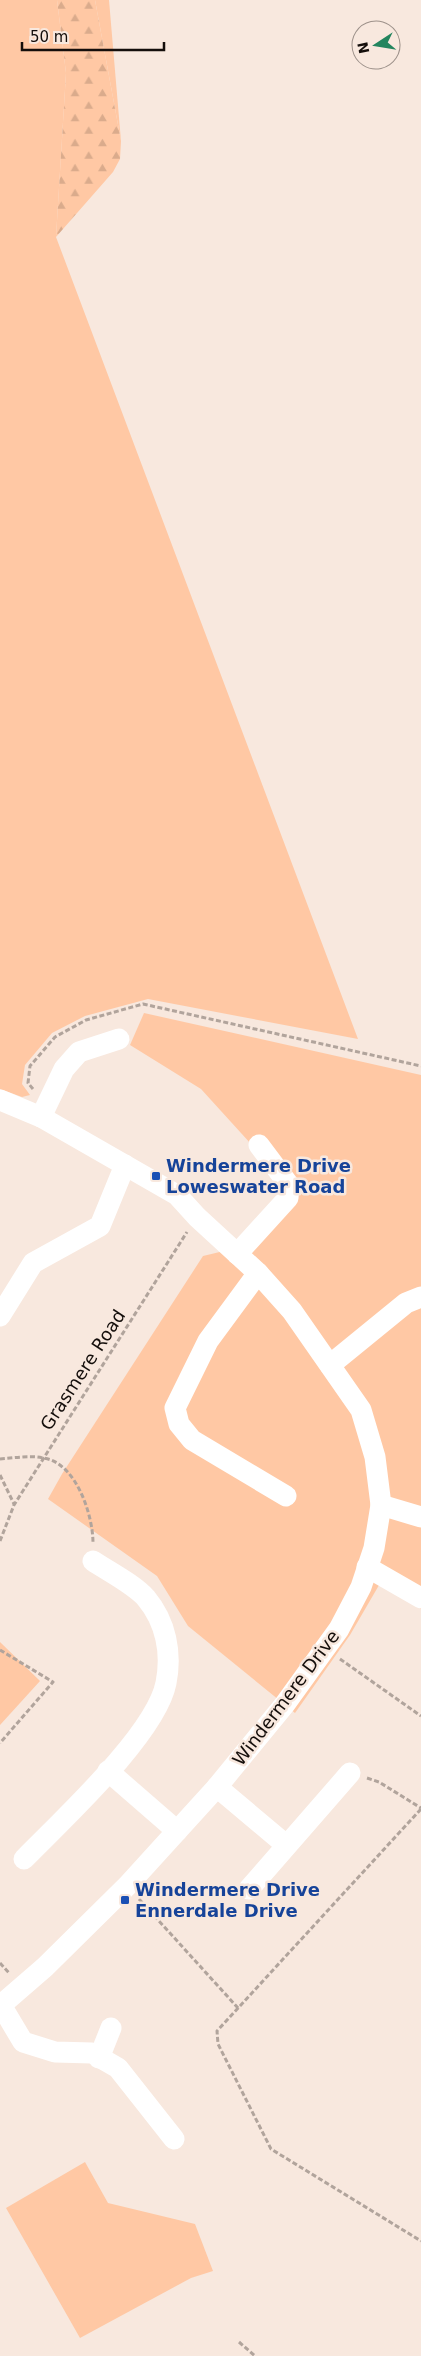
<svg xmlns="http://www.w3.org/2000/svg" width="421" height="2356" font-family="'DejaVu Sans',sans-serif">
<defs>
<pattern id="forest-firs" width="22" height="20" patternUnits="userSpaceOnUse" patternTransform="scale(1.25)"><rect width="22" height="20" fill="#ffc8a4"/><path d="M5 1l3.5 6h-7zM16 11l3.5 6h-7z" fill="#daab8c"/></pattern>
</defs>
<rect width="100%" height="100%" fill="#f8e8de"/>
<g fill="#ffc8a4">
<path d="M0,0H57L66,73L56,237L358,1039L148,999L85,1016L52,1033L25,1065L22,1084L30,1095L22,1097L0,1089Z"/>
<path d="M95,0H109L121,141Z"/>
<path d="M144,1013L421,1075V1609L382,1580L350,1635L295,1713L188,1626L157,1576L48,1499L62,1474L203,1256L253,1244L284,1199L281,1177L201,1089L130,1045Z"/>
<path d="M0,1642L40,1681L0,1725Z"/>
<path d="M85,2162L108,2203L195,2224L213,2271L191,2278L80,2338L6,2208Z"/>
</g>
<path fill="url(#forest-firs)" d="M57,0H95L121,141L120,159L113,172L56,237L66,73Z"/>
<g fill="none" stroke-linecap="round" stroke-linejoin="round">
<g stroke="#b1a49c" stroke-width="3" stroke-dasharray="5 2.5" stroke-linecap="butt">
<path d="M33,1089L28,1083L30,1066L55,1037L86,1020L143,1004L421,1066"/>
<path d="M0,1459C14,1458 30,1455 43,1458C76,1462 93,1515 93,1543"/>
<path d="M0,1475L14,1504"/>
<path d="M0,1541L14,1505L187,1232"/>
<path d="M0,1650L53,1682L0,1743"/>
<path d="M340,1659L421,1716"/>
<path d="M367,1778L379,1782L421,1808"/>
<path d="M421,1809L217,2031L218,2044L271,2149L421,2241"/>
<path d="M139,1899L238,2008"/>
<path d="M0,1963L9,1973"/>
<path d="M239,2342L255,2356"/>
</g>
<g stroke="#fff" stroke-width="21">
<path d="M0,1100L41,1117L177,1195L197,1217L258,1273L292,1311L361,1410L375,1457L381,1505L374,1548L361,1587L339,1629L285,1704L217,1787L127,1886L45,1967L0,2006"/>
<path d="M41,1117L64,1069L79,1052L119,1039"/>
<path d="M237,1254L288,1198L289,1185L259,1145"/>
<path d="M258,1273L208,1341L175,1408L179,1424L192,1440L286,1496"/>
<path d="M0,1316L33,1263L100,1226L125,1165"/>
<path d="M330,1365L406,1303L421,1297"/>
<path d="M381,1505L421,1517"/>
<path d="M367,1567L421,1598"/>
<path d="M108,1771L177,1831"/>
<path d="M217,1787L286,1845"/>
<path d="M24,1859C62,1820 156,1734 166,1683C172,1653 166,1622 146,1598C135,1585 108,1571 93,1561"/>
<path d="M249,1889L350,1773"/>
<path d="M1,2005L23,2042L55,2052L92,2053L118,2068L174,2139"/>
<path d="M99,2058L111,2028"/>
</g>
</g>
<g fill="#1a4fb4" stroke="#f8e8de" stroke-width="2">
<rect x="151" y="1171" width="10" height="10" rx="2.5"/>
<rect x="120" y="1895" width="10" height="10" rx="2.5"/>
</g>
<g text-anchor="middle" stroke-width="5" stroke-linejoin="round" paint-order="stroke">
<g font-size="18" font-weight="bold" fill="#164399" stroke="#f8e8de" text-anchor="start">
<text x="166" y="1172">Windermere Drive<tspan x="166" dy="21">Loweswater Road</tspan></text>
<text x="135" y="1896">Windermere Drive<tspan x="135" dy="21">Ennerdale Drive</tspan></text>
</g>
<g font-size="18" fill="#140e0b" stroke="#f8e8de">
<text transform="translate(83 1370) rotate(-57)" y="6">Grasmere Road</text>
<text transform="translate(286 1698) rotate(-53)" y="6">Windermere Drive</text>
</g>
</g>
<g transform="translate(376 45) rotate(258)"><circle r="24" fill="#f8e8de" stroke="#9d918a"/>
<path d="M0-4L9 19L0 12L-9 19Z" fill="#23855e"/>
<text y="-8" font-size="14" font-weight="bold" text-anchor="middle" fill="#140e0b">N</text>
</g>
<path d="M22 42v8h142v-8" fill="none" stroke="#140e0b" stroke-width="2.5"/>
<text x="30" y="42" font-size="15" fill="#140e0b" stroke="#f8e8de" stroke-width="4" paint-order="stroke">50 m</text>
</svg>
